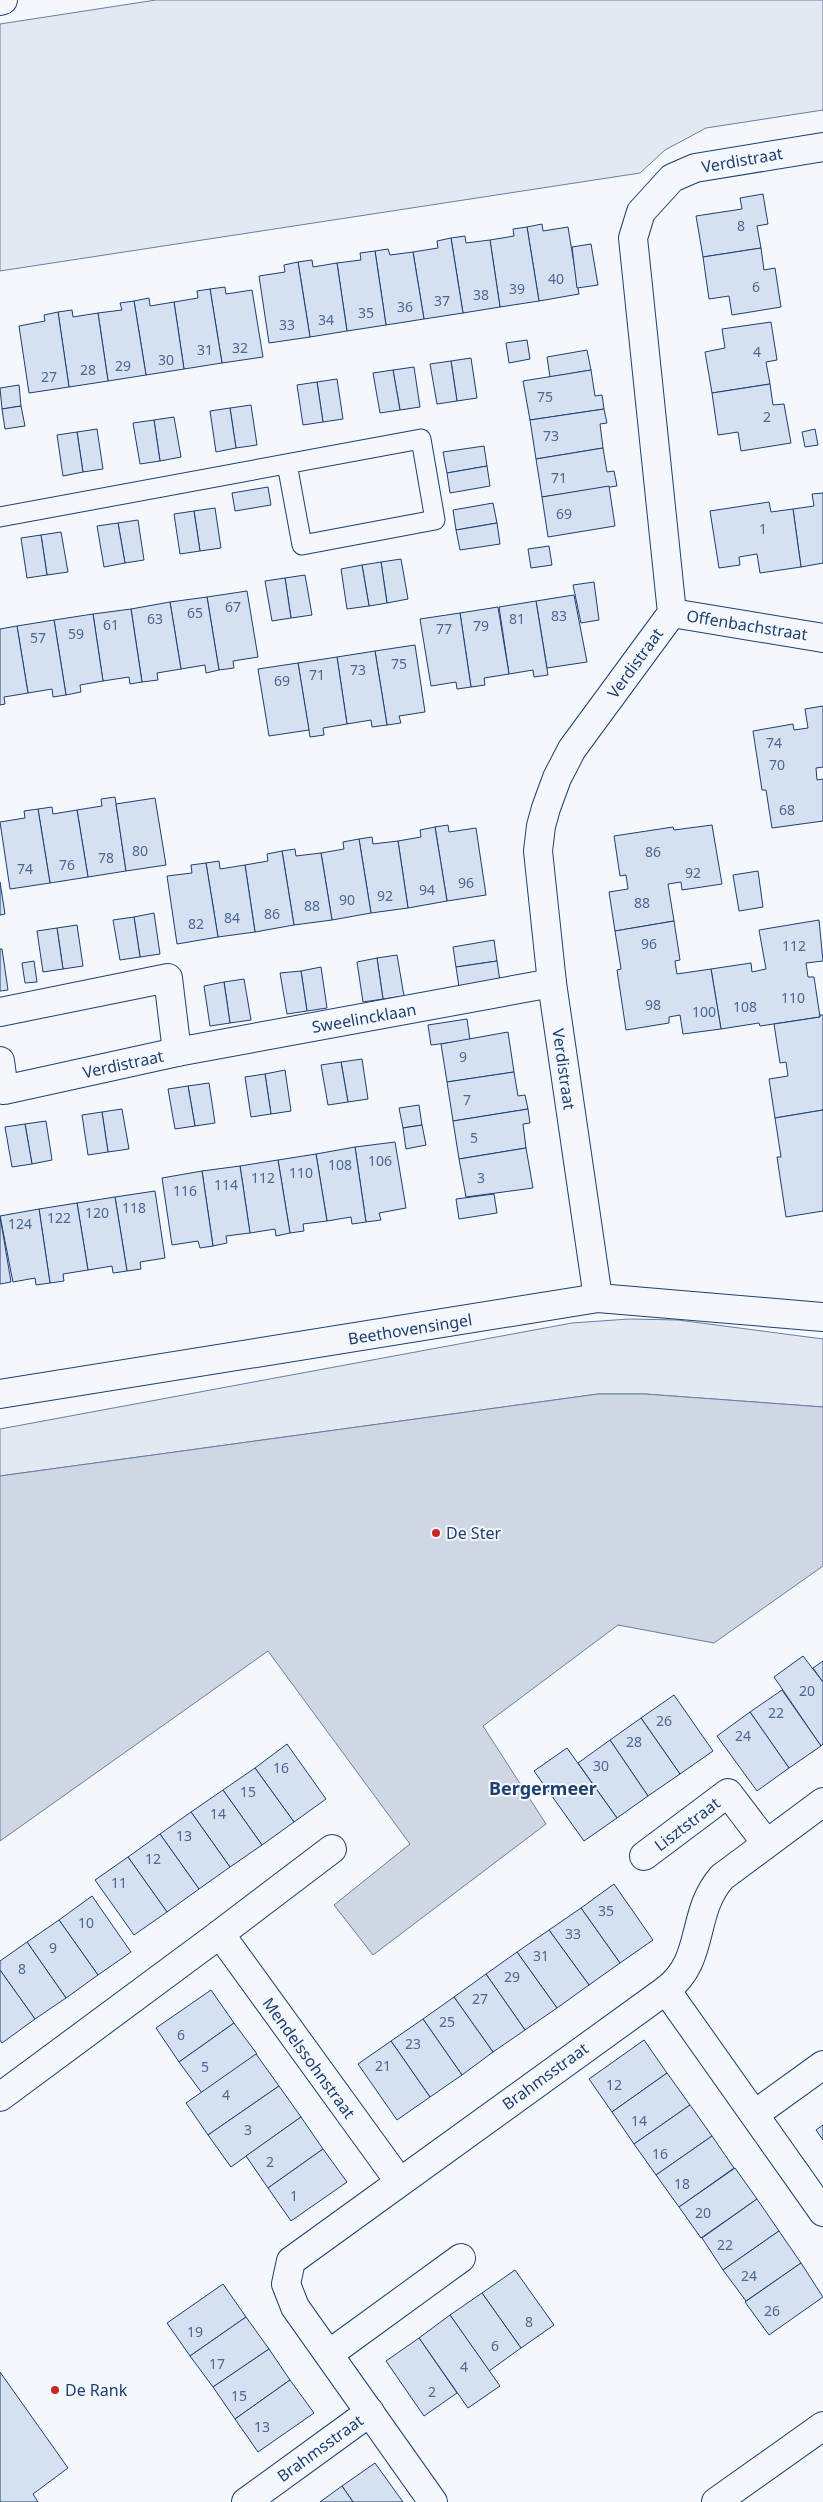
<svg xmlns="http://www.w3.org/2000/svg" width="823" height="2502" font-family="'Noto Sans',sans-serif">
<rect width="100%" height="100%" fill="#f4f7fb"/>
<g fill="#e3e9f0" stroke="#687fa3">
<path d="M156,0H823V110L706,128L665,150L640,173L0,271V24Z"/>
<path d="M629,1319L678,1320L823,1339V1407L645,1394H598L0,1476V1429L572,1323Z"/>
</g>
<path fill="#cfd7e4" stroke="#687fa3" d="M598,1394H645L823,1407V1566L714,1643L618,1625L483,1726L546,1824L373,1955L334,1905L410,1844L268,1651L0,1841V1476Z"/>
<g fill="#d5e0f0" stroke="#1d3f73">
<path d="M763,194L768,224L757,226L761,248L703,257L696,216L742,209L740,198Z"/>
<path d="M542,224L543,231L568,227L579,294L539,301L527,227Z"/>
<path d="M527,227L539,301L500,307L490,240L514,236L513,229Z"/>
<path d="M465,236L466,243L490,240L500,307L463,313L451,238Z"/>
<path d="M451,238L463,313L424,319L413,252L438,248L437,241Z"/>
<path d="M591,244L598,285L577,288L572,247Z"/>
<path d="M761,248L764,270L775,268L781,307L732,315L729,296L709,299L703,257Z"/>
<path d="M388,249L390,255L413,252L424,319L386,325L375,251Z"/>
<path d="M375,251L386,325L347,331L337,263L361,260L360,253Z"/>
<path d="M312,260L313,267L337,263L347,331L310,337L298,262Z"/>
<path d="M298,262L310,337L269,343L259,276L285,272L284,265Z"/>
<path d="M225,287L226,294L252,290L263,357L222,363L210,289Z"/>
<path d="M210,289L222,363L184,369L174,302L198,298L197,291Z"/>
<path d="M149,298L150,306L174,302L184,369L146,375L134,301Z"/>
<path d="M134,301L146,375L108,381L98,313L122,310L120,303Z"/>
<path d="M72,310L73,317L98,313L108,381L69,387L58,312Z"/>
<path d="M58,312L69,387L29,393L19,326L45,321L44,315Z"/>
<path d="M771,322L777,360L766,362L770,384L712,393L705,352L725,348L722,329Z"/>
<path d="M527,340L530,359L509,363L506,343Z"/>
<path d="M587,350L591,370L550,377L547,357Z"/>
<path d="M471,358L477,398L457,401L451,361Z"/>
<path d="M451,361L457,401L437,404L430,364Z"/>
<path d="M414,367L420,407L400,410L393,370Z"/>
<path d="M393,370L400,410L380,413L373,373Z"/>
<path d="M591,370L595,396L602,395L604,409L530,420L523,381Z"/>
<path d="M337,379L343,419L323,422L317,382Z"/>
<path d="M317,382L323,422L303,425L297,385Z"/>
<path d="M770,384L773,405L784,404L791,443L741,451L738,432L718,435L712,393Z"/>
<path d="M19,385L21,406L2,409L0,388Z"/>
<path d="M251,405L257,445L236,448L230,408Z"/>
<path d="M21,406L25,426L5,429L2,409Z"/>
<path d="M230,408L236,448L216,452L210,411Z"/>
<path d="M604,409L607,423L600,424L603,448L536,459L530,420Z"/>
<path d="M174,417L181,457L160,461L154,420Z"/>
<path d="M154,420L160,461L140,464L133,423Z"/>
<path d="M97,429L103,469L83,472L77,432Z"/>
<path d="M815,429L818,445L805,447L802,432Z"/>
<path d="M77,432L83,472L63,476L57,435Z"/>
<path d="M484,446L487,466L447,473L443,452Z"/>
<path d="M603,448L607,472L614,471L617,486L542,497L536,459Z"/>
<path d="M487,466L490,486L450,493L447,473Z"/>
<path d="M609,486L615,526L548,537L542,497Z"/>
<path d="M268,487L271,505L235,511L232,493Z"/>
<path d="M823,493V563L801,567L793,509L814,506L812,494Z"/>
<path d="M769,502L771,512L793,509L801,567L760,573L757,554L739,557L740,565L719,568L710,511Z"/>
<path d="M493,503L497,523L456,530L453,510Z"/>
<path d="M215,508L221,548L200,551L194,511Z"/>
<path d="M194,511L200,551L180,554L174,514Z"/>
<path d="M138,520L144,560L125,563L118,523Z"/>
<path d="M118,523L125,563L104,567L97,526Z"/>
<path d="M497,523L500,544L460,550L456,530Z"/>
<path d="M61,532L68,572L47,575L41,535Z"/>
<path d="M41,535L47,575L27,578L21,538Z"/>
<path d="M549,546L552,565L531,568L528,549Z"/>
<path d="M401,559L408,599L387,603L381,562Z"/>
<path d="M381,562L387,603L369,606L362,565Z"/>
<path d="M362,565L369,606L347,609L341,569Z"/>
<path d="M305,575L312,615L291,618L285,578Z"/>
<path d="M285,578L291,618L272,621L265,581Z"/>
<path d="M594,582L599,620L581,623L573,585Z"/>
<path d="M247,591L258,657L233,661L234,668L219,670L207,597Z"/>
<path d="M574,595L587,662L547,668L536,601Z"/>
<path d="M207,597L219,670L206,673L205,665L181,669L170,602Z"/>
<path d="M536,601L548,675L534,677L533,670L509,674L499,607Z"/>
<path d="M170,602L181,669L157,673L158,680L142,682L131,609Z"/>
<path d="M498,607L509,674L484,678L485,685L471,687L460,613Z"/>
<path d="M131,609L142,682L130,684L129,677L103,681L93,614Z"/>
<path d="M460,613L471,687L457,689L456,682L431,686L420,619Z"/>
<path d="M93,614L103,681L80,685L81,692L66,695L54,620Z"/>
<path d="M54,620L66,695L53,697L52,689L28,693L17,626Z"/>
<path d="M17,626L28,693L4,697L5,704L0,705V629Z"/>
<path d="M415,645L425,712L399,716L401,723L387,725L375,651Z"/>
<path d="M375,651L387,725L372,727L371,720L347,724L337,657Z"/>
<path d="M337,657L347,724L323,728L324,735L310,737L298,663Z"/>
<path d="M298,663L309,730L269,736L258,669Z"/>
<path d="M823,706V767L816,768L817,780L823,779V821L772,828L766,790H762L753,731L793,724L794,730L808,728L805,709Z"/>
<path d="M115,797L126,871L88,877L77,810L102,806L101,799Z"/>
<path d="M155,798L166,865L126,871L116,804Z"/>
<path d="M52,807L53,814L77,810L88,877L50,883L38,809Z"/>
<path d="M38,809L50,883L10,889L0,822L25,818L24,811Z"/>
<path d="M448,825L449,832L476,828L486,895L447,901L435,827Z"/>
<path d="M712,825L722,884L682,890L681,882L668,884L674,921L615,931L609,892L628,889L626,875L620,876L614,836L673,827L674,830Z"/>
<path d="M435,827L447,901L408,908L398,841L421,837L420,830Z"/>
<path d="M372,837L373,844L398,841L408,908L371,913L359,839Z"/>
<path d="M359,839L371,913L332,920L321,853L344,849L343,842Z"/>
<path d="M295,849L296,856L321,853L332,920L294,925L282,851Z"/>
<path d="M282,851L294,925L255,932L245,865L268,861L267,854Z"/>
<path d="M219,861L220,869L245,865L255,932L218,937L206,863Z"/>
<path d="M206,863L218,937L177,944L167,876L192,873L191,865Z"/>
<path d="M758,871L763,907L739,911L733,875Z"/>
<path d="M0,882L5,914L0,915Z"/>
<path d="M154,913L160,954L140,957L134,917Z"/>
<path d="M134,917L140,957L120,960L113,920Z"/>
<path d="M819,920L823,961L806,963L808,977H814L820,1017L760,1026L759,1023L721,1029L711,969L751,963L752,972L766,969L759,930Z"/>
<path d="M674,921L680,960L675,961L677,974L711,969L721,1029L683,1034L680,1015L669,1017V1023L626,1030L617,970L621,969L615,931Z"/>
<path d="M77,925L83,966L63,969L57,928Z"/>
<path d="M57,928L63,969L43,972L37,931Z"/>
<path d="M494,940L497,961L456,967L453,947Z"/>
<path d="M0,949H2L8,990L0,991Z"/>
<path d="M397,955L404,996L383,999L377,958Z"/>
<path d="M377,958L383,999L363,1002L357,962Z"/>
<path d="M34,961L37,982L25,983L22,963Z"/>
<path d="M497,961L500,981L459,987L456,967Z"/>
<path d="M321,967L327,1008L307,1011L301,971Z"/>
<path d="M301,971L307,1011L287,1014L280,973Z"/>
<path d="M244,979L251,1020L230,1023L224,982Z"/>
<path d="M224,982L230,1023L210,1026L204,986Z"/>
<path d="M820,1015H823V1110L775,1118L769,1079L788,1076L786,1062L780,1063L774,1024L820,1017Z"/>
<path d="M467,1019L470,1040L431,1045L428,1025Z"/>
<path d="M508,1032L514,1072L447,1082L441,1044Z"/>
<path d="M362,1059L368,1099L348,1102L341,1062Z"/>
<path d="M341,1062L348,1102L328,1105L321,1065Z"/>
<path d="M285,1070L291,1111L271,1114L265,1074Z"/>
<path d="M514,1072L518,1096L525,1095L528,1109L453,1121L447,1082Z"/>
<path d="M265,1074L271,1114L251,1117L245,1077Z"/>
<path d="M209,1083L215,1123L195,1126L188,1086Z"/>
<path d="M188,1086L195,1126L175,1129L168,1089Z"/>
<path d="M419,1105L422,1125L403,1128L399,1108Z"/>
<path d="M122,1109L129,1149L108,1152L102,1112Z"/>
<path d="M528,1109L530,1123L523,1124L526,1148L459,1159L453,1121Z"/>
<path d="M823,1110V1211L786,1217L777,1157H781L775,1118Z"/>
<path d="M102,1112L108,1152L88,1155L82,1115Z"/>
<path d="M46,1121L52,1160L32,1164L25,1124Z"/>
<path d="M25,1124L32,1164L12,1167L5,1127Z"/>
<path d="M422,1125L426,1145L406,1149L403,1128Z"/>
<path d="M395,1142L406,1208L379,1213L381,1220L366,1222L355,1147Z"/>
<path d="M355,1147L366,1222L352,1224L351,1217L327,1221L316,1154Z"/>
<path d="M526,1148L533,1188L466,1197L459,1159Z"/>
<path d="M316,1154L327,1221L303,1224L304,1231L290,1233L278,1160Z"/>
<path d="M278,1160L290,1233L276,1236L275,1229L250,1233L240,1166Z"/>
<path d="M240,1166L250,1233L226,1236L227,1243L213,1246L202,1171Z"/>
<path d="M202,1171L213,1246L200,1248L198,1241L172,1245L162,1178Z"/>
<path d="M155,1191L165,1258L140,1262L141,1269L127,1271L115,1197Z"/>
<path d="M494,1194L497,1213L459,1219L456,1199Z"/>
<path d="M115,1197L127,1271L113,1273L112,1266L88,1270L77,1203Z"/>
<path d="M77,1203L88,1270L63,1274L64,1281L50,1283L39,1209Z"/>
<path d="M39,1209L50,1283L36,1285L35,1278L13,1282L0,1216Z"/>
<path d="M0,1216L11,1282L0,1284Z"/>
<path d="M803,1656L823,1682V1744L821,1746L774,1677Z"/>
<path d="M823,1661V1682L813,1668Z"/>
<path d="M782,1690L821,1746L789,1768L750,1712Z"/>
<path d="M674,1695L713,1751L680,1774L641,1718Z"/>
<path d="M750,1712L789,1768L757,1791L717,1736Z"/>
<path d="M641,1718L680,1774L648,1796L610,1740Z"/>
<path d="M610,1740L648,1796L617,1818L578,1763Z"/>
<path d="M287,1744L326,1799L294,1822L255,1768Z"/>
<path d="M567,1748L617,1818L584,1841L534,1771Z"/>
<path d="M255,1768L294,1822L262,1845L223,1790Z"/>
<path d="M223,1790L262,1845L230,1867L191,1812Z"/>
<path d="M191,1812L230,1867L199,1889L160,1834Z"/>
<path d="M160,1834L199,1889L167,1912L128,1857Z"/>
<path d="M128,1857L167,1912L134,1935L95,1880Z"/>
<path d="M614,1884L653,1940L620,1963L581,1908Z"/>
<path d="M92,1896L131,1952L98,1975L59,1920Z"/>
<path d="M581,1908L620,1963L589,1985L549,1930Z"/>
<path d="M59,1920L98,1975L66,1998L27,1942Z"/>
<path d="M549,1930L589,1985L557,2008L517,1952Z"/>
<path d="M27,1942L66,1998L35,2019L0,1970V1961Z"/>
<path d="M517,1952L557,2008L525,2030L486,1974Z"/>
<path d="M0,1970L35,2019L2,2043L0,2040Z"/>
<path d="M486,1974L525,2030L493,2052L454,1997Z"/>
<path d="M211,1990L234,2023L179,2062L156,2028Z"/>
<path d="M454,1997L493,2052L462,2075L423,2019Z"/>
<path d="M423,2019L462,2075L430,2097L391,2041Z"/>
<path d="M234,2023L257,2054L202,2093L179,2062Z"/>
<path d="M644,2040L667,2073L612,2112L589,2079Z"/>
<path d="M391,2041L430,2097L397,2120L358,2064Z"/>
<path d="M256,2054L279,2086L208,2135L186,2103Z"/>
<path d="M667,2073L690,2105L634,2144L612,2112Z"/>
<path d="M279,2086L301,2117L231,2167L208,2135Z"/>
<path d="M690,2105L712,2136L656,2175L634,2144Z"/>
<path d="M301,2117L323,2149L268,2188L246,2156Z"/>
<path d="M823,2125V2140L816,2130Z"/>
<path d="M712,2136L734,2168L679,2207L656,2175Z"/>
<path d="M323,2149L347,2182L291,2221L268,2188Z"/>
<path d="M735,2168L757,2199L701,2238L679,2207Z"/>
<path d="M757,2199L779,2231L723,2270L702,2238Z"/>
<path d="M779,2231L801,2263L746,2301L723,2270Z"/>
<path d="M801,2263L823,2297L769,2335L745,2302Z"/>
<path d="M515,2270L554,2325L521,2348L482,2293Z"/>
<path d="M223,2284L246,2317L190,2356L167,2323Z"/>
<path d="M482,2293L521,2348L489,2371L450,2315Z"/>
<path d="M450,2315L500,2386L468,2408L419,2338Z"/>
<path d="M246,2317L269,2349L213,2387L190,2356Z"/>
<path d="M419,2338L457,2393L424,2416L386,2361Z"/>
<path d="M269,2349L290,2380L235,2419L213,2387Z"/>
<path d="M0,2372L68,2468L33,2494L38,2502H0Z"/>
<path d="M290,2380L314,2413L258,2452L235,2419Z"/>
<path d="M375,2463L403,2502H353L342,2486Z"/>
<path d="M342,2486L353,2502H320Z"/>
</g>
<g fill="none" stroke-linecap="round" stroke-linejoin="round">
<g stroke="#1d3f73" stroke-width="21">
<path id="service" d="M0,517L421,439L435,520L302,545L287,464"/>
</g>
<g stroke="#1d3f73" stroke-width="30">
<g id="minor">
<path d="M672,613L823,638"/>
<path d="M0,1012L168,978L177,1052"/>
<path d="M0,1061L4,1090L177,1052L552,983"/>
<path d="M598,1298L552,983L538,851L541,826L546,808L557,778L572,749L672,613L633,238L641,212L672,178L695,168L823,147"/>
<path d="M0,1394L598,1298L823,1317"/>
<path d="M332,1849L220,1934L399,2181"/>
<path d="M644,1856L728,1793L766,1843"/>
<path d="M666,1990C706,1960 690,1913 722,1877L823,1802"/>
<path d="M0,2097L220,1934"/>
<path d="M755,2114L823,2065"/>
<path d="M329,2354L461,2258"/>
<path d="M246,2502L370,2412"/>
<path d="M433,2502L295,2307L286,2284L291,2261L666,1990L823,2212"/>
<path d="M716,2502L823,2426"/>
</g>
</g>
<g stroke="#1d3f73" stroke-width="30">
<path id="trunk" d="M0,1L3,0"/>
</g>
<use href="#service" stroke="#f4f7fb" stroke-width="19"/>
<use href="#minor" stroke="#f4f7fb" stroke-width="28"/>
<use href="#trunk" stroke="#f4f7fb" stroke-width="28"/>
</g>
<g fill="#c62828" stroke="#f4f7fb" stroke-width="2">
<circle cx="436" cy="1533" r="5"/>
<circle cx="55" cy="2390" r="5"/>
</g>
<g text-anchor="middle" stroke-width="4" stroke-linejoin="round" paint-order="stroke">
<g font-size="14" fill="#4b6792">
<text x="741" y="231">8</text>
<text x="556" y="284">40</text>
<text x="756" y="292">6</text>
<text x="517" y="294">39</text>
<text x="481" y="300">38</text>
<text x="442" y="306">37</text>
<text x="405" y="312">36</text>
<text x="366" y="318">35</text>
<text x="326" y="325">34</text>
<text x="287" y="330">33</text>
<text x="240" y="353">32</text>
<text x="205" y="355">31</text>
<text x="757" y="357">4</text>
<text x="166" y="365">30</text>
<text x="123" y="371">29</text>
<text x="88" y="375">28</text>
<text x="49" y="382">27</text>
<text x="545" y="402">75</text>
<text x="767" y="422">2</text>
<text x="551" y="441">73</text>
<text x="559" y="483">71</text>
<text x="564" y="519">69</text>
<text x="763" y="534">1</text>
<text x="233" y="612">67</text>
<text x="195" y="618">65</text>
<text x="559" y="621">83</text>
<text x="155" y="624">63</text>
<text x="517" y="624">81</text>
<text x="111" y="630">61</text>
<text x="481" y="631">79</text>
<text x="444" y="634">77</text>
<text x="76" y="639">59</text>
<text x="38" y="643">57</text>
<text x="399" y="669">75</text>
<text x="358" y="675">73</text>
<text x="317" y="680">71</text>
<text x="282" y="686">69</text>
<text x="774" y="748">74</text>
<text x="777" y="770">70</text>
<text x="787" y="815">68</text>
<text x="140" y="856">80</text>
<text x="653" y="857">86</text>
<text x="106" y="863">78</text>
<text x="67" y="870">76</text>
<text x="25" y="874">74</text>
<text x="693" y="878">92</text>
<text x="466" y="888">96</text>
<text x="427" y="895">94</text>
<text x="385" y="901">92</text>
<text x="347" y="905">90</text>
<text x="642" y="908">88</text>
<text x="312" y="911">88</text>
<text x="272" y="919">86</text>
<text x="232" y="923">84</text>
<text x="196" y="929">82</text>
<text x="649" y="949">96</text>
<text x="794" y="951">112</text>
<text x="793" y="1003">110</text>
<text x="653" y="1010">98</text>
<text x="745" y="1012">108</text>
<text x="704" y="1017">100</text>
<text x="463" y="1062">9</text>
<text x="467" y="1105">7</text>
<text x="474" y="1143">5</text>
<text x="380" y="1166">106</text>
<text x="340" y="1170">108</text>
<text x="301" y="1178">110</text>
<text x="263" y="1183">112</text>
<text x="481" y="1183">3</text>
<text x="226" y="1190">114</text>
<text x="185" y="1196">116</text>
<text x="134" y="1213">118</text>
<text x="97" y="1218">120</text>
<text x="59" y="1223">122</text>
<text x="20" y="1229">124</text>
<text x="807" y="1696">20</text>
<text x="776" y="1718">22</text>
<text x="664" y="1726">26</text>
<text x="743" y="1741">24</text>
<text x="634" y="1747">28</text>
<text x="601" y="1771">30</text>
<text x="281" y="1773">16</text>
<text x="248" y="1797">15</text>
<text x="218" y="1819">14</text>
<text x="184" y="1841">13</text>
<text x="153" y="1864">12</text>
<text x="119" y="1888">11</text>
<text x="606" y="1916">35</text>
<text x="86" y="1928">10</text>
<text x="573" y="1939">33</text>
<text x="53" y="1953">9</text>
<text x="541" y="1961">31</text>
<text x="22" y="1974">8</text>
<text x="512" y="1982">29</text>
<text x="480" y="2004">27</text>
<text x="447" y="2027">25</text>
<text x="181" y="2040">6</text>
<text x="413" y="2049">23</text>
<text x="383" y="2071">21</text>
<text x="205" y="2072">5</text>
<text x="614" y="2090">12</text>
<text x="226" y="2100">4</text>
<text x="639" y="2126">14</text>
<text x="248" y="2135">3</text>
<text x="660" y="2159">16</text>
<text x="270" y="2167">2</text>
<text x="682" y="2189">18</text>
<text x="294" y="2201">1</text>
<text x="703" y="2218">20</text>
<text x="725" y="2250">22</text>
<text x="749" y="2281">24</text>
<text x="772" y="2316">26</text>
<text x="529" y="2327">8</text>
<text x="195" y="2337">19</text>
<text x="495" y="2351">6</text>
<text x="217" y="2369">17</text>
<text x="464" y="2372">4</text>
<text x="432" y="2397">2</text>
<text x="239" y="2401">15</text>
<text x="262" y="2432">13</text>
</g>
<g font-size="16" fill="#1d3f73" stroke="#f4f7fb">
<text transform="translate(742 160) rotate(-10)" y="6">Verdistraat</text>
<text transform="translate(747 625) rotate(9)" y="6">Offenbachstraat</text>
<text transform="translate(635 663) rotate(-54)" y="6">Verdistraat</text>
<text transform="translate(364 1018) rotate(-10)" y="6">Sweelincklaan</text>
<text transform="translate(123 1064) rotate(-12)" y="6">Verdistraat</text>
<text transform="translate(564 1069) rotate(82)" y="6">Verdistraat</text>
<text transform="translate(410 1329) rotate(-9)" y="6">Beethovensingel</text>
<text transform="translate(687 1824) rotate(-37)" y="6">Lisztstraat</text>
<text transform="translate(309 2058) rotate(54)" y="6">Mendelssohnstraat</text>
<text transform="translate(545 2076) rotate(-36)" y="6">Brahmsstraat</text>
<text transform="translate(320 2448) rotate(-36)" y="6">Brahmsstraat</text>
</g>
<g font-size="16" fill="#1d3f73" stroke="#f4f7fb" text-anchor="start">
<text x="446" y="1539">De Ster</text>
<text x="65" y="2396">De Rank</text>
</g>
<g font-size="18" font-weight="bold" fill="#1d3f73" stroke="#f4f7fb">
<text x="543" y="1795">Bergermeer</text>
</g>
</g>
</svg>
